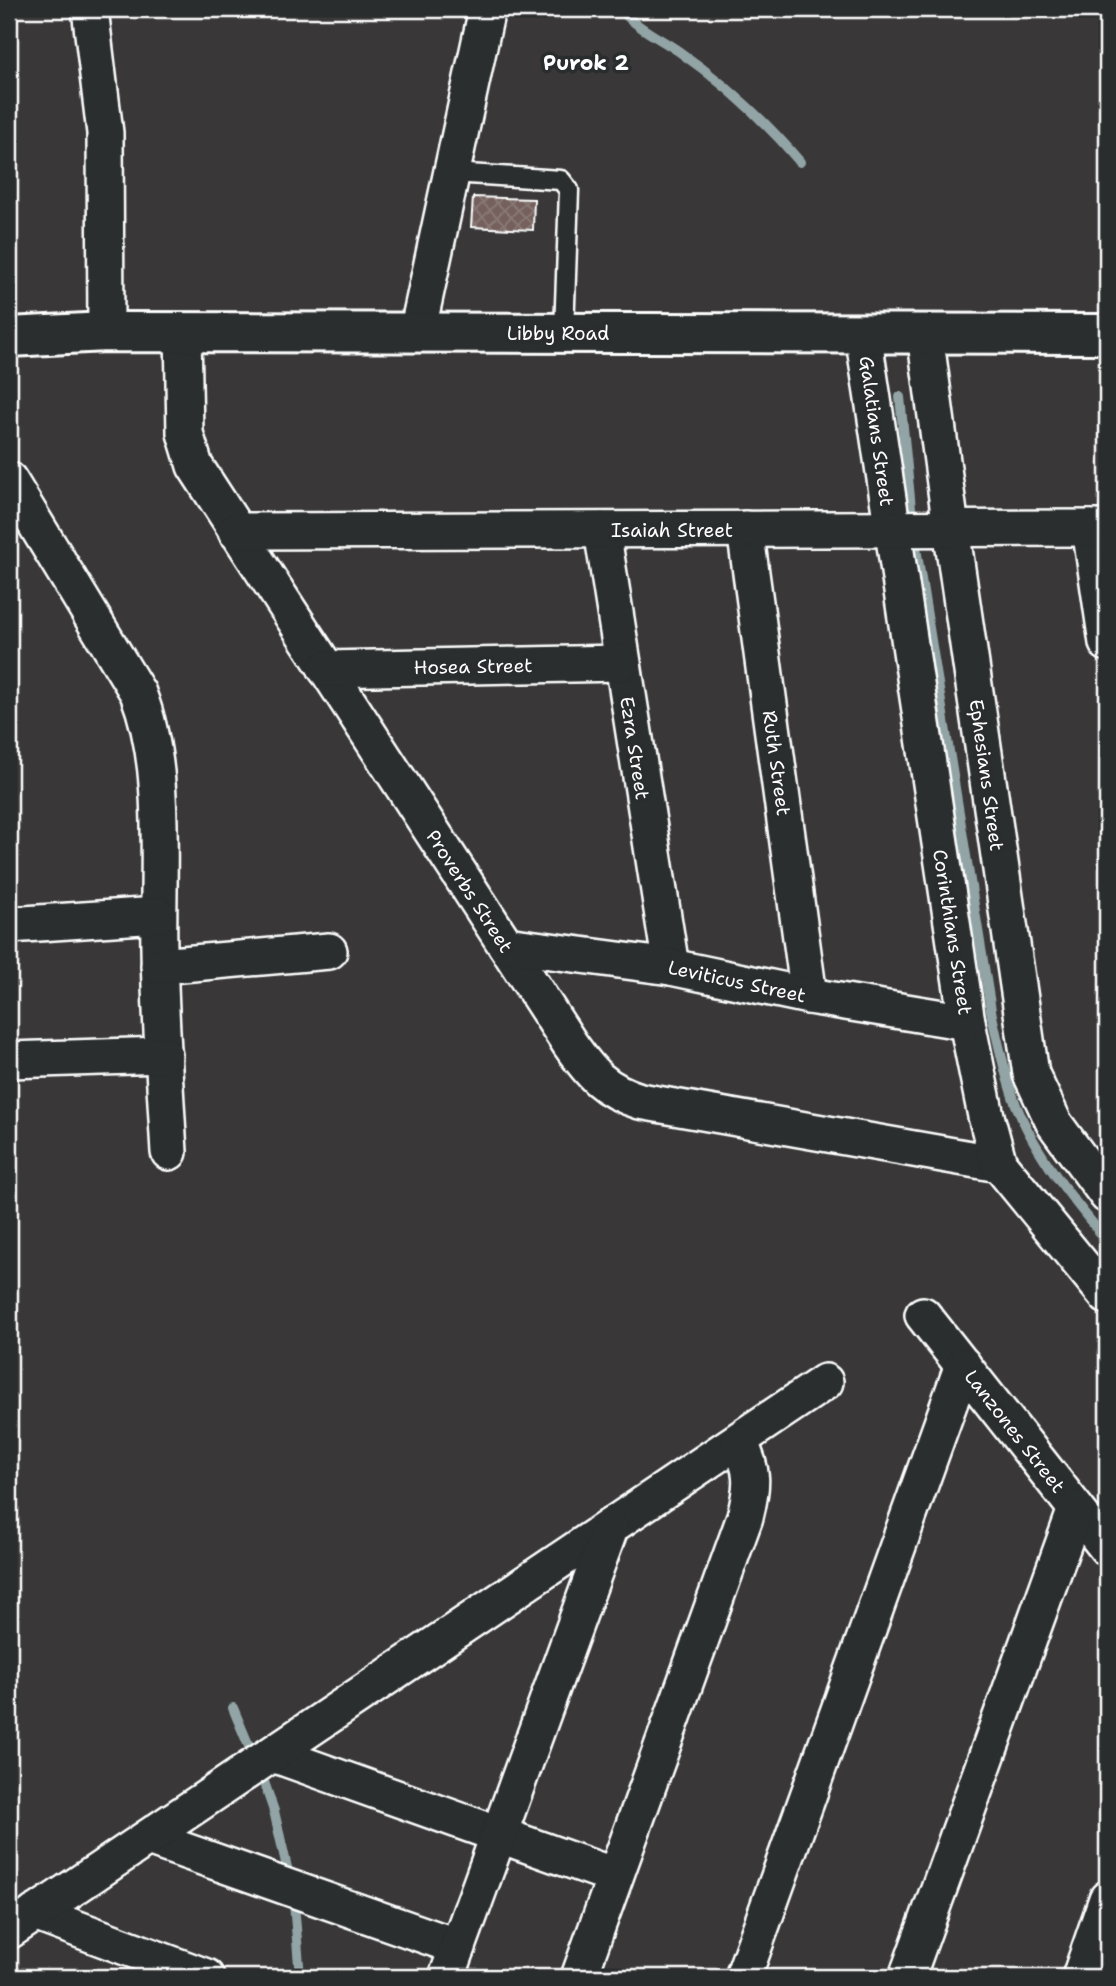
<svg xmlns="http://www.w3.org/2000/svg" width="1116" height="1986" font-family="'Shantell Sans',sans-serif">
<defs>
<pattern id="building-cross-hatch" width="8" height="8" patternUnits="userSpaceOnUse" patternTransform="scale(1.75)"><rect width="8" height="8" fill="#74615d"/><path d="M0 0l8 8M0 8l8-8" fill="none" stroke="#897975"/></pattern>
</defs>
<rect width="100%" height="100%" fill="#393737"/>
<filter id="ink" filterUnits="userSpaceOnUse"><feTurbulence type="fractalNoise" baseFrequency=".0143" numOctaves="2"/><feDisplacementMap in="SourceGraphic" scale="14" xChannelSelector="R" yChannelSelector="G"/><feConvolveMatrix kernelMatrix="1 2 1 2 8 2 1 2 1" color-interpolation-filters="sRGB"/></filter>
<g filter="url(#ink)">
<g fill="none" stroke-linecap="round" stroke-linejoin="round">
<g stroke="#92a4a6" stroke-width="10">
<path d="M620,9C636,27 657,37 677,50C723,82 764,119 800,162"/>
<path d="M900,397L911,508"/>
<path d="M916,548L992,1016C999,1045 1005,1077 1016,1105C1036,1155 1073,1200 1107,1241"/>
<path d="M233,1708L251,1751"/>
<path d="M263,1779L274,1811L289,1876"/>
<path d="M294,1903L300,1977"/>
</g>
</g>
<path fill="url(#building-cross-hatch)" stroke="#fff" stroke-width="2" d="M473,197L534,199L533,230L471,227Z"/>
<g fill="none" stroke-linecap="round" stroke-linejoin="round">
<g stroke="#fff" stroke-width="23">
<path id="lane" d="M452,173L561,180L569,190L564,333"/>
</g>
<g stroke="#fff" stroke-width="40">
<g id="street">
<path d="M90,9L105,133L106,332"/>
<path d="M183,332L185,433L195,466L570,1044C591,1074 604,1090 640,1101L999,1164"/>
<path d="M417,333L487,9"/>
<path d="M863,333L967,1022L986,1116L999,1164L1107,1296"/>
<path d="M925,334L951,528L1031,1074L1054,1123L1107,1195"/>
<path d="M9,480L138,693C168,770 157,866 159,948C160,1016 165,1084 169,1152"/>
<path d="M1090,528L1107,643"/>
<path d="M745,529L809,996"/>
<path d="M602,530L671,967"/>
<path d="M236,531L1107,528"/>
<path d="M326,669L621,663"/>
<path d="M9,925L158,915"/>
<path d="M506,945L671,967L809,996L967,1022"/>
<path d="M159,966L329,951"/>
<path d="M9,1060L164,1055"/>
<path d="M923,1315L1107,1548"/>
<path d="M273,1754L615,1876"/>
<path d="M148,1838L458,1947"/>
<path d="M35,1913L206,1977"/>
<path d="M9,1931L825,1382"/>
<path d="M447,1977L611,1526"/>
<path d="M579,1977L745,1517C753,1485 754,1471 739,1441"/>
<path d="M743,1977L963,1365"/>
<path d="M907,1977L1076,1509"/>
<path d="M1080,1977L1107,1899"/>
</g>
</g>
<g stroke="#fff" stroke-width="44">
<path id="primary" d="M9,337L106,332L1107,334"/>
</g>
<use href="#lane" stroke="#2a2d2e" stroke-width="18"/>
<use href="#street" stroke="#2a2d2e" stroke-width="35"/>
<use href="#primary" stroke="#2a2d2e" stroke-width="38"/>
</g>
</g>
<g text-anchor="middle" stroke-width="7" stroke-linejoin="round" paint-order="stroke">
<g font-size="19" fill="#fff" stroke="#2a2d2e">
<text x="558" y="340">Libby Road</text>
<text transform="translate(877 431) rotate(82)" y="7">Galatians Street</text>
<text x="672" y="537">Isaiah Street</text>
<text transform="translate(473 666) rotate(-1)" y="7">Hosea Street</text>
<text transform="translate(635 748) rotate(81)" y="7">Ezra Street</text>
<text transform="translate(777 763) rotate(82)" y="7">Ruth Street</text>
<text transform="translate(987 775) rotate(82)" y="7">Ephesians Street</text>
<text transform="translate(470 891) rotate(57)" y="7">Proverbs Street</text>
<text transform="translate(953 932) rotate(81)" y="7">Corinthians Street</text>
<text transform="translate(737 981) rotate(12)" y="7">Leviticus Street</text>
<text transform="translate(1015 1431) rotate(52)" y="7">Lanzones Street</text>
</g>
<g font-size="21" font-weight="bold" fill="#fff" stroke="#2a2d2e">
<text x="586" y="70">Purok 2</text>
</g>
</g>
<rect width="1116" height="1986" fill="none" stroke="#2a2d2e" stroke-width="35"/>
<rect x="18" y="18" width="1081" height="1951" fill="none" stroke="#fff" stroke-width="2.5" filter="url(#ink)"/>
</svg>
